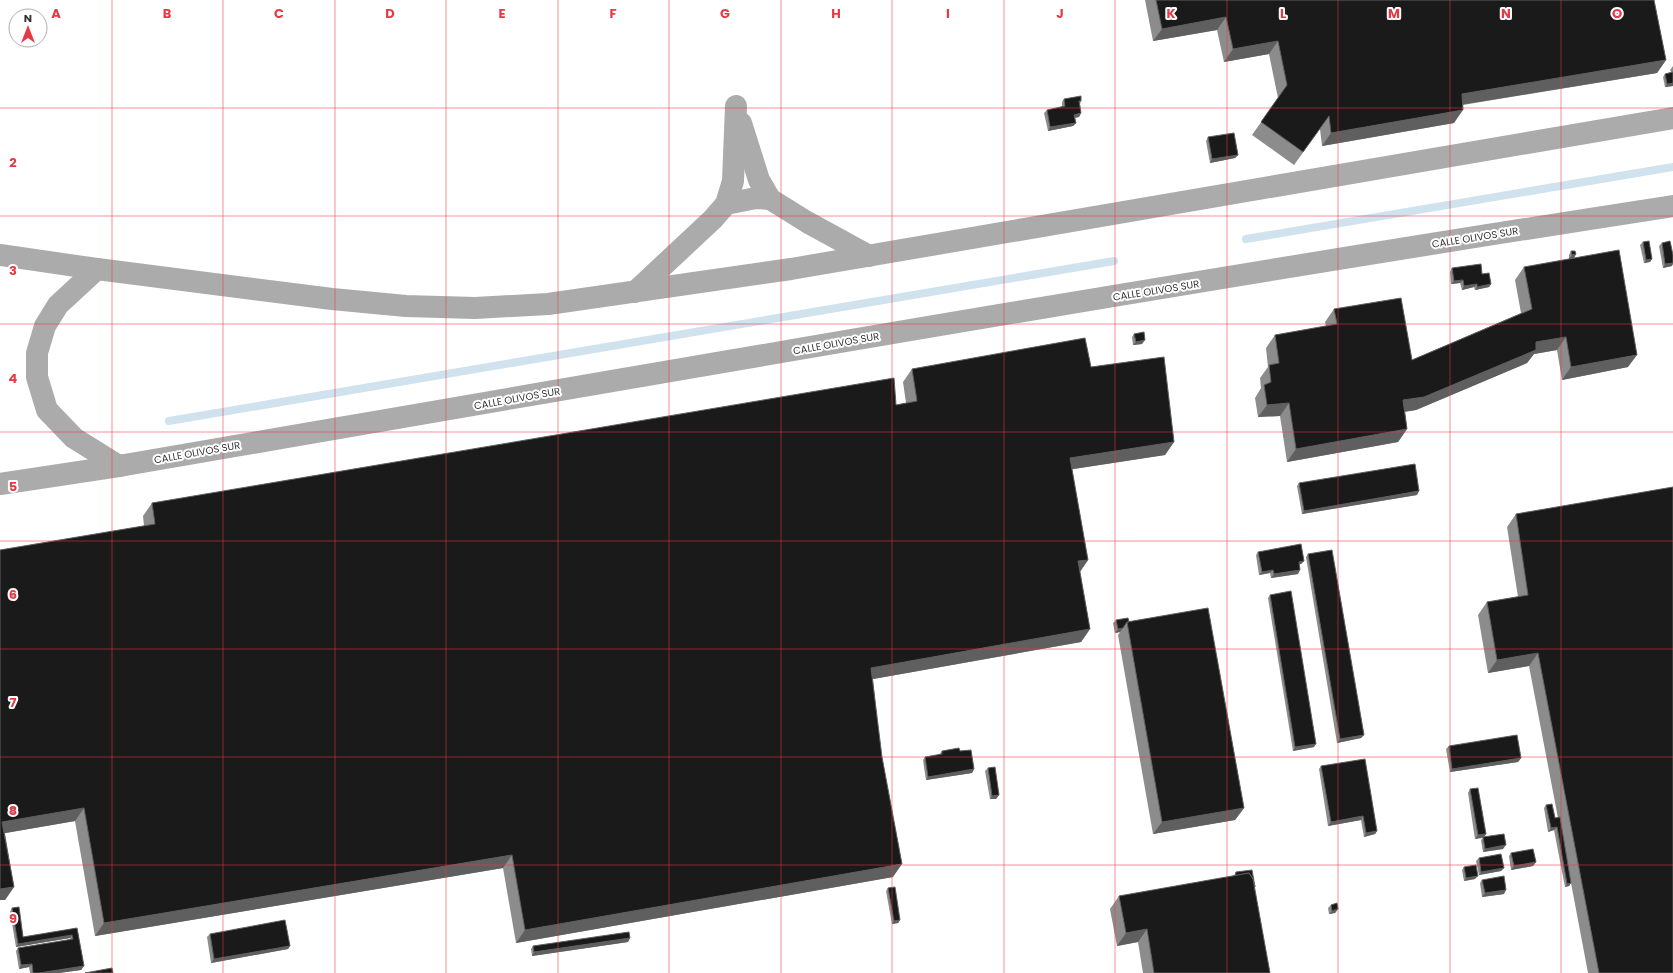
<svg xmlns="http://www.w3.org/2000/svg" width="1673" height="973" font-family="Poppins,sans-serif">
<rect width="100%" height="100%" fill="#fff"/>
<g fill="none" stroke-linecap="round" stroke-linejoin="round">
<g stroke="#cfe2ee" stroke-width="8">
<path d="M1246,239L1673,167"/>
<path d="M169,421L1114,261"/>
</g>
<g stroke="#ababab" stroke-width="22">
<path d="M741,123L759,180L770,199L807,222L869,256"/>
<path d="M726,204L756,198L770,199"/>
<path d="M0,255L97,269L332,299L406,306L475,308L548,304L791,269L1673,118"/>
<path d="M97,269L58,305L45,326L37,353V377L47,410L74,438L119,466"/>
<path d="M635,292L713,219L726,204L733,181L736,106"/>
<path d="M0,484L119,466C636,377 1154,286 1673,206"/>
</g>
</g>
<g fill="#8c8c8c">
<path d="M1145,0H1654L1666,60L1657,73L1463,105L1454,123L1322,146L1320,129L1294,165L1252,135L1278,98L1269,54L1224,62L1217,30L1153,41Z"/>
<path d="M1673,66V86L1665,87L1663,77L1665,74L1671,72L1670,70Z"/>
<path d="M1064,99L1081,101L1080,104L1081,113L1079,117L1075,118L1076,123L1073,126L1048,131L1044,113L1047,110L1062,107V102Z"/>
<path d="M1208,137L1238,155L1235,158L1210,163L1206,141Z"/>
<path d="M1643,242L1652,259L1650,262L1644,263L1640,245Z"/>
<path d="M1662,243L1672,266L1663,268L1659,246Z"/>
<path d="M1571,251L1576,254L1574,258L1569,259V255Z"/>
<path d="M1524,267L1628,367L1562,380L1557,350L1534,354L1527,363L1416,410L1405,412L1407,429L1398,442L1287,462L1280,416L1258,417L1255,398L1261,388L1260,378L1268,367L1266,348L1275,335L1326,326L1325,322L1334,309L1412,360L1521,313L1515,280Z"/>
<path d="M1452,268L1482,274L1491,284L1489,287L1475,290L1474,287L1462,290L1460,283L1451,284L1450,272Z"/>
<path d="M1134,334L1142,344L1133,345L1132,337Z"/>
<path d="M1091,367L1174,442L1165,455L1072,469L1088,560L1080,572L1090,629L1081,642L873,679L893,877L516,943L503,868L95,936L75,821L5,833L14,887L5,900H0V550L144,526L143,516L152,503L896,405L906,403L903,382L912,369Z"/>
<path d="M1299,483L1417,495L1302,514L1297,486Z"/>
<path d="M1516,514L1673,973H1588L1571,883L1569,886L1565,887L1554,830L1548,832L1544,808L1546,805L1555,818H1558L1529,666L1488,673L1478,615L1487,602L1518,597L1507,527Z"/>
<path d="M1258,552L1304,561L1301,564H1299L1298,574L1271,578L1270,573L1259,575L1256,555Z"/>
<path d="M1308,554L1364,735L1361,738L1337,743L1306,557Z"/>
<path d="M1270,595L1314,747L1293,751L1268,598Z"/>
<path d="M1116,620L1129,622L1244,808L1235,820L1153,834L1118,635L1120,632L1115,633L1113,623Z"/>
<path d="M1449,746L1521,758L1518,762L1450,772L1446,749Z"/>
<path d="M942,751H960L974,769L972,773L926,780L923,760L925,757L939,755Z"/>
<path d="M1321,766L1377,831L1375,834L1364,837L1361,820L1328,826L1319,769Z"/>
<path d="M988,768L999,795L996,799H990L985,771Z"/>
<path d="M1470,789L1486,834L1484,837L1503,849L1483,852L1481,840L1483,838L1475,839L1468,793Z"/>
<path d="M1511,853L1536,862L1533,866L1511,870L1509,856Z"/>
<path d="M1479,858L1504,868L1501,871L1479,875L1476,861Z"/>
<path d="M1464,867L1475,879L1464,881L1462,870Z"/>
<path d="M1236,872L1270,973H1143L1138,942L1117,946L1110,909L1119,896L1234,876Z"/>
<path d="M1482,880L1504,894L1482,897L1480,883Z"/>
<path d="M888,888L900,920L898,923L892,924L886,891Z"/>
<path d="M1331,905L1338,909L1335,913L1329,914L1328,908Z"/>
<path d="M12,908L23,937L77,928L84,966L81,970L59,973H30L29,967L19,969L16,951L18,948L70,940V938L16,947L10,912Z"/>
<path d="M210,934L290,946L288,949L211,963L207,937Z"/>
<path d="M630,938L628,942L532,956L531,949L533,946Z"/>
</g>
<g fill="#5f5f5f">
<path d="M1226,17L1217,30L1153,41L1162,29Z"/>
<path d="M1278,41L1269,54L1224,62L1233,49Z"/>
<path d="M1666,60L1657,73L1453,106L1462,94Z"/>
<path d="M1673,83V86L1665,87L1667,84Z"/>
<path d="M1463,110L1454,123L1322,146L1331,133Z"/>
<path d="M1081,113L1079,117L1072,118L1074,115Z"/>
<path d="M1076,123L1073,126L1048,131L1050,127Z"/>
<path d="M1238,155L1235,158L1210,163L1212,159Z"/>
<path d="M1576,254L1574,258L1569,259L1572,255Z"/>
<path d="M1652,259L1650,262L1644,263L1646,260Z"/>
<path d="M1673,263V264L1672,266L1663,268L1665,264Z"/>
<path d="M1463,280L1460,283L1451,284L1454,281Z"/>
<path d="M1477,284L1474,287L1462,290L1464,286Z"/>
<path d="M1491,284L1489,287L1475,290L1477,287Z"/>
<path d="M1566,337L1557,350L1534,354L1527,363L1416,410L1394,413L1403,400L1536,342Z"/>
<path d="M1145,340L1142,344L1133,345L1136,342Z"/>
<path d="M1637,355L1628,367L1562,380L1571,367Z"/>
<path d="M1289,403L1280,416L1258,417L1267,405Z"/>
<path d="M1407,429L1398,442L1287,462L1296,449Z"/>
<path d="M1174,442L1165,455L1061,471L1070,458Z"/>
<path d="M1419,491L1417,495L1302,514L1304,511Z"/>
<path d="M1088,560L1079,573L1078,561Z"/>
<path d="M1304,561L1301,564L1297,565L1299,562Z"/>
<path d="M1273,570L1270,573L1259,575L1262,572Z"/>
<path d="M1300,570L1298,574L1271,578L1274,574Z"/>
<path d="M1123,628L1120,632L1115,633L1118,629Z"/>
<path d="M1090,629L1081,642L862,681L871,668Z"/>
<path d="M1538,653L1529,666L1488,673L1497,660Z"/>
<path d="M1364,735L1361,738L1337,743L1340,739Z"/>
<path d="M1316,744L1314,747L1293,751L1295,747Z"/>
<path d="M1521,758L1518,762L1450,772L1452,769Z"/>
<path d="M974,769L972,773L926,780L928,777Z"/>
<path d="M999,795L996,799H990L992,796Z"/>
<path d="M84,808L75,821L0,834L2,822Z"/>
<path d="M1244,808L1235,820L1153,834L1162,822Z"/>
<path d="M1363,816L1361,820L1328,826L1331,822Z"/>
<path d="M1557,827L1554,830L1548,832L1551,828Z"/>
<path d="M1377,831L1375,834L1364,837L1366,833Z"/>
<path d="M1486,834L1484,837L1475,839L1478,835Z"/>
<path d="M1506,845L1503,849L1483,852L1485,849Z"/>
<path d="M512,855L503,868L95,936L104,923Z"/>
<path d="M1536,862L1533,866L1511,870L1514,866Z"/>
<path d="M902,864L893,877L516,943L525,930Z"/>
<path d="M1504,868L1501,871L1479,875L1481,872Z"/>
<path d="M1478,876L1475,879L1464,881L1466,878Z"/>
<path d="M1571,883L1569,886L1565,887L1567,884Z"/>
<path d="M14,887L5,900H0V889Z"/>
<path d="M1506,890L1504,894L1482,897L1485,893Z"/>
<path d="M1338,909L1335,913L1329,914L1332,911Z"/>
<path d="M900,920L898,923L892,924L894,921Z"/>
<path d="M1147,929L1138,942L1117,946L1126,933Z"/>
<path d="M72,935L70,938L16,947L18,944Z"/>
<path d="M630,938L628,942L532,956L534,952Z"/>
<path d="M290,946L288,949L211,963L214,959Z"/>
<path d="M32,964L29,967L19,969L21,965Z"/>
<path d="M84,966L81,970L59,973H39Z"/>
</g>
<g fill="#1a1a1a" stroke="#5f5f5f">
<path d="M1156,0H1654L1666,60L1462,94L1463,110L1331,133L1329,116L1303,152L1261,122L1287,85L1278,41L1233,49L1226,17L1162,29Z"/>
<path d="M1673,72V83L1667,84L1665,74Z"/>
<path d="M1081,96V101H1079L1081,113L1074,115L1076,123L1050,127L1047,110L1065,106L1064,99Z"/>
<path d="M1234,133L1238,155L1212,159L1208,137Z"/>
<path d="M1649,241L1652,259L1646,260L1643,242Z"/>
<path d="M1670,241L1673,255V263L1665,264L1662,243Z"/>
<path d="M1619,250L1637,355L1571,367L1566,337L1536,342V350L1424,397L1403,400L1407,429L1296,449L1289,403L1267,405L1264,385L1271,382L1269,365L1279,363L1275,335L1337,324L1334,309L1401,298L1412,360L1532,309L1524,267Z"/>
<path d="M1571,251H1575L1576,254L1572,255Z"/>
<path d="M1481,264L1482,274L1489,273L1491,284L1477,287V284L1464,286L1463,280L1454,281L1452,268Z"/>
<path d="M1144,332L1145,340L1136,342L1134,334Z"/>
<path d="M1085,338L1091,367L1164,357L1174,442L1070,458L1088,560L1078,561L1090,629L871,668L882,757L902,864L525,930L512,855L104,923L84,808L2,822L14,887L0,889V550L155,524L152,503L894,378L896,405L917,401L912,369Z"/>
<path d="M1415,464L1419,491L1304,511L1299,483Z"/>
<path d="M1673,487V973H1599L1538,653L1497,660L1487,602L1528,595L1516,514Z"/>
<path d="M1301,544L1304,561L1299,562L1300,570L1274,574L1273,570L1262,572L1258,552Z"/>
<path d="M1332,550L1364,735L1340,739L1308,554Z"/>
<path d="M1291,591L1316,744L1295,747L1270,595Z"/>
<path d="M1208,608L1244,808L1162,822L1127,622Z"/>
<path d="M1128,618L1129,622H1127L1123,628L1118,629L1116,620Z"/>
<path d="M1517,735L1521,758L1452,769L1449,746Z"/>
<path d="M959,748L960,751L971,750L974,769L928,777L925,757L942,754V751Z"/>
<path d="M1365,759L1377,831L1366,833L1363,816L1331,822L1321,766Z"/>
<path d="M995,767L999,795L992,796L988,768Z"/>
<path d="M1478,788L1486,834L1478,835L1470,789Z"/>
<path d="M1552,804L1555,818L1560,817L1571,883L1567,884L1557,827L1551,828L1546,805Z"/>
<path d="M1504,834L1506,845L1485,849L1483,837Z"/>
<path d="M1533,849L1536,862L1514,866L1511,853Z"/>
<path d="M1501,854L1504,868L1481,872L1479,858Z"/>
<path d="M1476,865L1478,876L1466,878L1464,867Z"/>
<path d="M1252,870L1255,887L1253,879L1249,873L1235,876L1236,872Z"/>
<path d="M1249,873L1253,879L1270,973H1154L1147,929L1126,933L1119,896Z"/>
<path d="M1504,876L1506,890L1485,893L1482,880Z"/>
<path d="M895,887L900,920L894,921L888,888Z"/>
<path d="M1337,903L1338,909L1332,911L1331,905Z"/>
<path d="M19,907L23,937L77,928L84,966L39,973H33L32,964L21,965L18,948L73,939L72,935L18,944L12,908Z"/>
<path d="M285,920L290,946L214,959L210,934Z"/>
<path d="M629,932L630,938L534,952L533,946Z"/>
<path d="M112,968L113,973H85Z"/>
</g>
<path fill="none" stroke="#e63946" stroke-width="1" stroke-opacity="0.55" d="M112,0V973M223,0V973M335,0V973M446,0V973M558,0V973M669,0V973M781,0V973M892,0V973M1004,0V973M1115,0V973M1227,0V973M1338,0V973M1450,0V973M1561,0V973M0,108H1673M0,216H1673M0,324H1673M0,432H1673M0,541H1673M0,649H1673M0,757H1673M0,865H1673"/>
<g text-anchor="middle" stroke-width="4" stroke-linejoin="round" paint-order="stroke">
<g font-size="10" fill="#333" stroke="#fff">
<text transform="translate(1475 237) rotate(-9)" y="4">CALLE OLIVOS SUR</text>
<text transform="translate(1156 290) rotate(-9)" y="4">CALLE OLIVOS SUR</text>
<text transform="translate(836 343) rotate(-10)" y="4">CALLE OLIVOS SUR</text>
<text transform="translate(517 398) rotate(-10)" y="4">CALLE OLIVOS SUR</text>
<text transform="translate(197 452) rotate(-10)" y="4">CALLE OLIVOS SUR</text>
</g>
</g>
<g font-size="13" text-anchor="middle" font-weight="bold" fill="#e63946" stroke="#fff" stroke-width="4" stroke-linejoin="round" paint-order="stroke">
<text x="56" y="18">A</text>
<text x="167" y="18">B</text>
<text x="279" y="18">C</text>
<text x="390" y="18">D</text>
<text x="502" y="18">E</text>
<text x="613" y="18">F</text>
<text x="725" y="18">G</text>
<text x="836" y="18">H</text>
<text x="948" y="18">I</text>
<text x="1060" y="18">J</text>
<text x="1171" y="18">K</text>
<text x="1283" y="18">L</text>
<text x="1394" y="18">M</text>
<text x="1506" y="18">N</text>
<text x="1617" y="18">O</text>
<text x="13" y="167">2</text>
<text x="13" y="275">3</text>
<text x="13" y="383">4</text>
<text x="13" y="491">5</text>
<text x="13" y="599">6</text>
<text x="13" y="707">7</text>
<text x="13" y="815">8</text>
<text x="13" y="923">9</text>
</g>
<g transform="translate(28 28)"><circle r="19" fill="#ffffff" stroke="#adadad"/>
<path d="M0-3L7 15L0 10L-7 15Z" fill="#e63946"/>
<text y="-6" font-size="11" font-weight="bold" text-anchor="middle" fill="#333333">N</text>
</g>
</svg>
